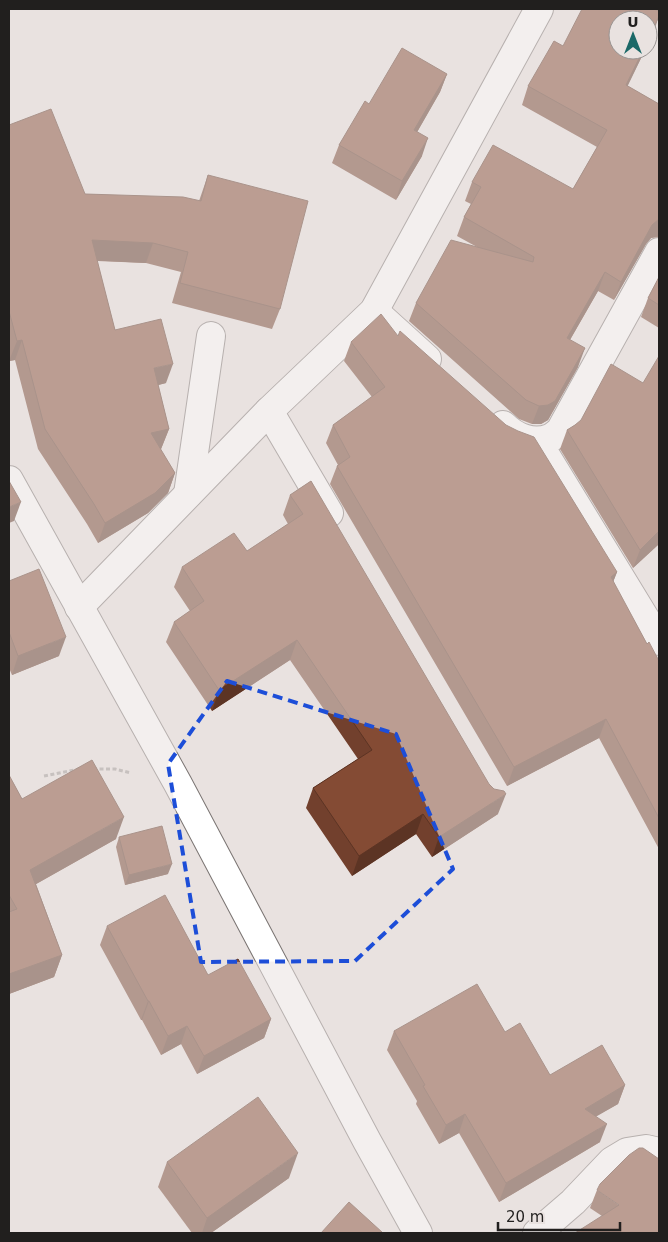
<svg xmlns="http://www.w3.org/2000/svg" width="668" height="1242" font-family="'DejaVu Sans',sans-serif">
<rect width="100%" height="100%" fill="#e9e2e0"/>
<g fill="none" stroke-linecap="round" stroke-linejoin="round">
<g stroke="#7b7573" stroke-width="30">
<g id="street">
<path d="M374,311L427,359"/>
<path d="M269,411L329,513"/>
<path d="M503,425C515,437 533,445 550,438C553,437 557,433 560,431L659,252"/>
<path d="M537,441L659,641"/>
<path d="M9,480L178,784L367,1141L418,1233"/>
<path d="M188,494L211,336"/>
<path d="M79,607L269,411L374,311L539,9"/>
<path d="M537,1233L573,1202L612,1161L627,1152L646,1149L659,1152"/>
</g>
</g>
<g stroke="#9e9997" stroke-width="3" stroke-dasharray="4 2.5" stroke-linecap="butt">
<path d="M93,769H115L131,773"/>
<path d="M44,776L79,769"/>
</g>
<use href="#street" stroke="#fff" stroke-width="28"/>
</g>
<g fill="#72402d">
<path d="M654,31L618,50H645L627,86L659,104V237L651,238L646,244L614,300L598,291L570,340L578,367L548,420L541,424H532L519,419L409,321L416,303L477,247L457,236L464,217L471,204L465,201L472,182L573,189L597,147L522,105L528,86L563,46Z"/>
<path d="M447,74L440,92L417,132L422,156L396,200L332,163L339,145L369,104Z"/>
<path d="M9,125L85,194L199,201L208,175L280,309L272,329L172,303L181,272L146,263L97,261L115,330L166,383L158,385L169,429L161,449H160L175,473L168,493L148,513L98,543L87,524L38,449L15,360L9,361Z"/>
<path d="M659,277V328L641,317L648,298Z"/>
<path d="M398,336L617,572L613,582L647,644L659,661V849L599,738L507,786L330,484L337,466L338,465L326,443L333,425L372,397L344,361L351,342Z"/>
<path d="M643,383L659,544L633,568L560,449L567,430Z"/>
<path d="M311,481L498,814L432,857L416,834L352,876L306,808L313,788L358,759L290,660L212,711L166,642L174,622L190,611L174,587L182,567L247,551L288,524L283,515L290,495Z"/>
<path d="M9,581L59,656L12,675L9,668Z"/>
<path d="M9,775L22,799L116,839L36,884L62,955L54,977L9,994Z"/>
<path d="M119,837L168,874L125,885L116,847Z"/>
<path d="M107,926L208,975L271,1019L264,1038L197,1074L181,1044L161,1055L142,1020H141L100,945Z"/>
<path d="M394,1031L505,1032L550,1075L625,1085L618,1104L596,1116L600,1142L499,1202L459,1133L439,1144L416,1104L417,1101L387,1050Z"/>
<path d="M167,1162L289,1178L211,1233H192L158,1187Z"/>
<path d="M597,1190L659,1233L602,1216L590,1208Z"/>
</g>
<g fill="#5c3424">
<path d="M659,16L654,31L648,44V39Z"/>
<path d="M643,50H645L619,104L626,85Z"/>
<path d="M447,74L440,92L408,148L414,130Z"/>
<path d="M428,138L422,156L396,200L402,181Z"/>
<path d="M659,219V234L658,236L651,238L646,244L614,300L621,282L652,225Z"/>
<path d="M92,240L153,243L146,263L85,260Z"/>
<path d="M605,272L598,291L560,357L567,338Z"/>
<path d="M22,340L15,360L9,361L17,341Z"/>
<path d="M585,348L578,367L548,420L541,424H532L539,406Z"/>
<path d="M173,364L166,383L147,388L154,368Z"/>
<path d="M169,429L161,449L144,453L151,433Z"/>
<path d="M175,473L168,493L148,513L98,543L105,523Z"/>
<path d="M21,502L14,521L9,523V507Z"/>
<path d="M659,531V544L633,568L640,550Z"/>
<path d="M617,572L610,590L611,577Z"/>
<path d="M66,637L59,656L12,675L18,656Z"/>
<path d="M297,640L290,660L212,711L219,690Z"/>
<path d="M606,719L599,738L507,786L514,767Z"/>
<path d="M506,794L498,814L432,857L439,837Z"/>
<path d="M423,814L416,834L352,876L359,856Z"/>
<path d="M124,817L116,839L22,892L30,870Z"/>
<path d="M172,864L168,874L125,885L129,875Z"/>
<path d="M62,955L54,977L9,994V974Z"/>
<path d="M149,1001L142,1020H141L148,1001Z"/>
<path d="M271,1019L264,1038L197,1074L204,1056Z"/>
<path d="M187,1026L181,1044L161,1055L168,1036Z"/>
<path d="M625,1085L618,1104L578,1127L585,1109Z"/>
<path d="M465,1114L459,1133L439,1144L446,1125Z"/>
<path d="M607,1124L600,1142L499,1202L506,1183Z"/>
<path d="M298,1153L289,1178L211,1233H202L207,1218Z"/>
</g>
<g fill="#844b34" stroke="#5c3424">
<path d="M582,9H654L659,11V16L648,39V20H618V50H643L626,85L659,104V219L652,225L621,282L605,272L567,338L585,348L555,401L548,405L539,406L526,400L416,303L451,240L533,262L534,257L464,217L481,187L472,182L493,145L573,189L607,130L528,86L554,41L563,46Z"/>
<path d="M402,48L447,74L414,130L428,138L402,181L339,145L365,101L369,104Z"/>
<path d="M51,109L85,194L183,197L201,201L208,175L308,201L280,309L180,283L188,252L153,243L92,240L115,330L161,319L173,364L154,368L169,429L151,433L175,473L155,493L105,523L94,504L45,429L22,340L17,341L9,311V125Z"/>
<path d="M659,277V305L648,298Z"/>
<path d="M381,314L398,336L400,331L506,425L518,431L534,437L617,572L611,577L647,644L649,642L659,661V818L606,719L514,767L337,466L350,457L333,425L385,387L351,342Z"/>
<path d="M659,356V531L640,550L567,430L575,425L581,420L611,364L643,383Z"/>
<path d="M9,481L21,502L9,507Z"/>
<path d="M311,481L489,784L494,789L504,791L506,794L439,837L423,814L359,856L313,788L372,750L297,640L219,690L174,622L204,601L182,567L234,533L247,551L303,514L290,495Z"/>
<path d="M39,569L66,637L18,656L9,632V581Z"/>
<path d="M92,760L124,817L30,870L62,955L9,974V912L17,909L9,895V775L22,799Z"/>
<path d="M162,826L172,864L129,875L119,837Z"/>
<path d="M165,895L208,975L238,959L271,1019L204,1056L187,1026L168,1036L149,1001H148L107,926Z"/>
<path d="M477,984L505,1032L520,1023L550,1075L602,1045L625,1085L585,1109L607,1124L506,1183L465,1114L446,1125L423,1086L425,1085L394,1031Z"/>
<path d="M258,1097L298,1153L207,1218L167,1162Z"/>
<path d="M639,1148H643L659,1159V1233H575L619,1205L597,1190L600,1184L629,1155Z"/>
<path d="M349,1202L383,1233H321Z"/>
</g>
<path d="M0 0H668V1242H0ZM227,681L396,734L453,869L355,961L201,962L168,764Z" fill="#e9e2e0" fill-opacity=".55" fill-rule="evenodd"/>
<path fill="none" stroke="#1d4ed8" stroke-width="4" stroke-dasharray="10 6" stroke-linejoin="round" d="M227,681L396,734L453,869L355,961L201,962L168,764Z"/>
<rect width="668" height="1242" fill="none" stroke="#211f1e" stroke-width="20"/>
<g transform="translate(633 35)"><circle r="24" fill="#e9e2e0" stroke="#999492"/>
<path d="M0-4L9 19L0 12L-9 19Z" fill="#1b6867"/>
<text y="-8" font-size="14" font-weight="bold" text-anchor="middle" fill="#211f1e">U</text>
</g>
<path d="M498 1222v8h122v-8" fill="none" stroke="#211f1e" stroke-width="2.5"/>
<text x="506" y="1222" font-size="15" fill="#211f1e" stroke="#e9e2e0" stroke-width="4" paint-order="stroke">20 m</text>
</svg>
